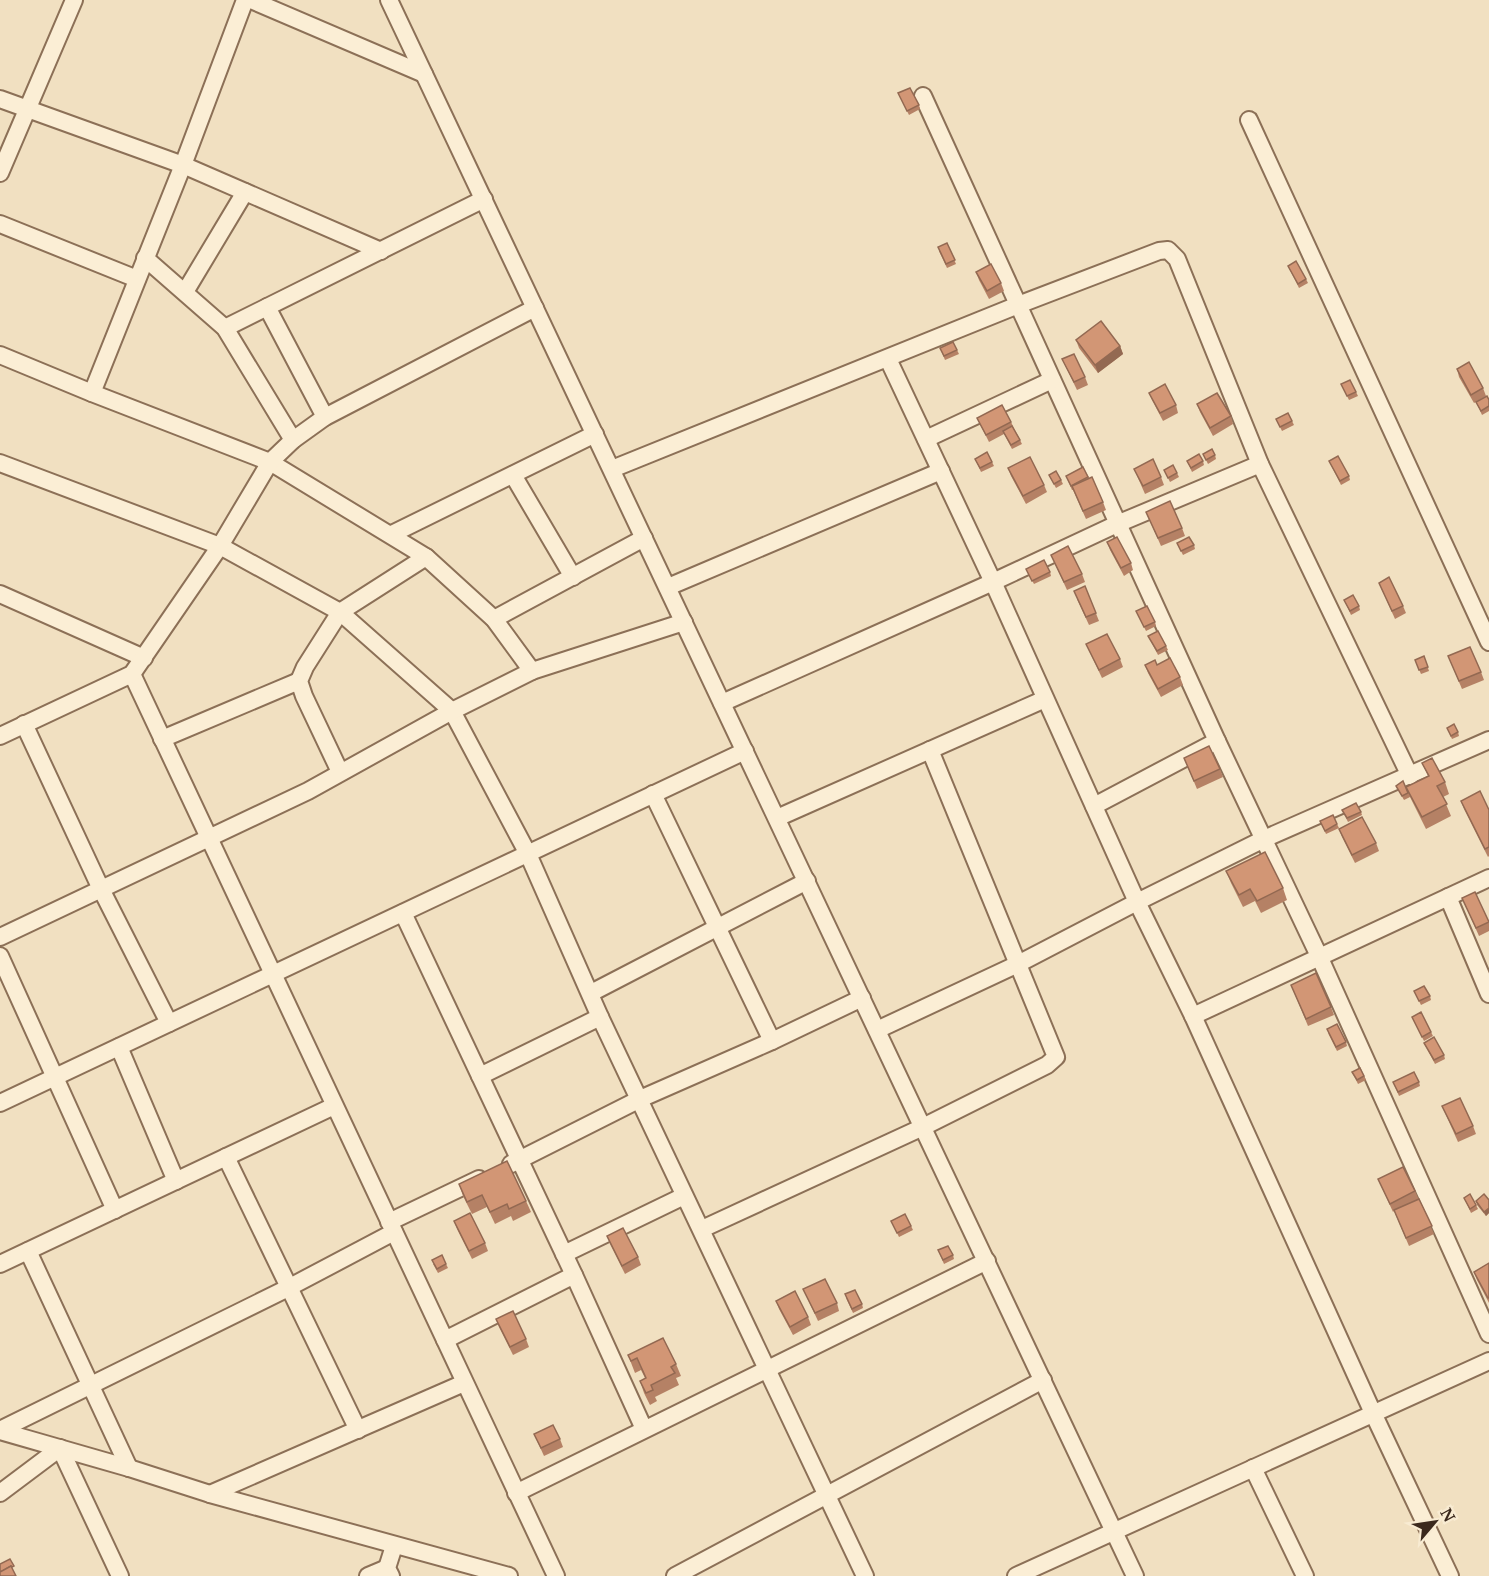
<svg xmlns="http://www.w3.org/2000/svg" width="1489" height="1576" font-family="'Noto Serif',serif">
<rect width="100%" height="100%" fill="#f1e0c1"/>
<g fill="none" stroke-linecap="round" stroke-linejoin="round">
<g stroke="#8c7057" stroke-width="20">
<g id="street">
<path d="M251,0L424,74"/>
<path d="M389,0L1135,1576"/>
<path d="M923,96L1217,741L1319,956L1489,1334"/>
<path d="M0,99L183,165L381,251"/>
<path d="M1249,120L1489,642"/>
<path d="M0,173L74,0"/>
<path d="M0,224L137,279"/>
<path d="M145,258L225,328L293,440"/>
<path d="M185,292L245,192"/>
<path d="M267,307L325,417"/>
<path d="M225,328L484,199"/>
<path d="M0,355L92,393L270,462L426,557L494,619L532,671L684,622"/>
<path d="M888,359L993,582L1137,902L1193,1016L1373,1413L1450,1576"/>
<path d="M92,393L183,165L245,0"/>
<path d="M926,439L1052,380"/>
<path d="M0,463L220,546L340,612L452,711L528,854L600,1017L865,1576"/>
<path d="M612,469L1018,305L1159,251L1168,250L1177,259L1260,464L1410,776"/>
<path d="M513,475L573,577"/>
<path d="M392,534L595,434"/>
<path d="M668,587L941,471"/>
<path d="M0,594L144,658"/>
<path d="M494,619L644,538"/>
<path d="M132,674L556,1576"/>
<path d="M722,703L993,582L1117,524L1260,464"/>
<path d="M24,724L101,889L169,1023"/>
<path d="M0,736L132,674L220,546L270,462L293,440L325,417L535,308"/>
<path d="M162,739L299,681"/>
<path d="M340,772L304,696L299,681L305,667L340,612L426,557"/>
<path d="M653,794L772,1041"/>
<path d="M1094,806L1217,741"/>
<path d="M777,818L1045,699"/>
<path d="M1448,897L1489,994"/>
<path d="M403,913L574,1275L644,1429"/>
<path d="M0,937L308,791L452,711L532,671"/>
<path d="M0,956L115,1210"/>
<path d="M591,993L807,881"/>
<path d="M1193,1016L1489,878"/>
<path d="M877,1030L1018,964L1137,902L1264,839L1489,740"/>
<path d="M119,1047L176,1181"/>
<path d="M480,1076L600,1017"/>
<path d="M0,1103L745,751"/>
<path d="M226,1157L358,1430"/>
<path d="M511,1164L640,1099L772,1041L862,998"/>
<path d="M389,1222L479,1179"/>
<path d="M702,1229L923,1127L1047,1065L1056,1057L930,750"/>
<path d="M28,1251L129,1468"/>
<path d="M564,1254L684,1196"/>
<path d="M0,1264L334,1106"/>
<path d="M445,1340L574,1275"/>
<path d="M0,1430L288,1288L394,1232"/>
<path d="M0,1431L129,1468L210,1494L509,1576"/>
<path d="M1253,1468L1305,1576"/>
<path d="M0,1493L60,1448L120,1576"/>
<path d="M516,1493L987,1261"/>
<path d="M210,1494L464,1383"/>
<path d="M368,1576L387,1568"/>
<path d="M391,1576L387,1568L394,1546"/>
<path d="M675,1576L1043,1380"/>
<path d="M1016,1576L1489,1361"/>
</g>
</g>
<use href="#street" stroke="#fbeed5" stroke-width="16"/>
</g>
<g fill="#b58165">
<path d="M898,93L919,105L920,109L909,115Z"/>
<path d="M947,243L956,264L947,268L939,251Z"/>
<path d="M1288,266L1306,279L1308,283L1299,288Z"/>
<path d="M976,272L1001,283L1004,291L989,299L979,280Z"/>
<path d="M1076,340L1120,346L1123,354L1098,373L1079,348Z"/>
<path d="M940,348L957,350L959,354L945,360Z"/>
<path d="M1062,359L1085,377L1088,385L1077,390Z"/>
<path d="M1457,369L1483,388L1486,396L1474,403L1459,377Z"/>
<path d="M1343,388L1356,392L1358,396L1349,400Z"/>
<path d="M1149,393L1176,405L1178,413L1163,421L1152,400Z"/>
<path d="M1489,400V411L1482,415L1476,402Z"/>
<path d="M1197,404L1231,416L1233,424L1213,436L1200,412Z"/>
<path d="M977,418L1011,422L1022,444L1012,449L1004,434L989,442Z"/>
<path d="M1276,419L1292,421L1294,425L1282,431Z"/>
<path d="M1203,454L1215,455L1216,459L1208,464Z"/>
<path d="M975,459L992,462L994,466L981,472Z"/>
<path d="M1187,461H1203L1204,465L1192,472Z"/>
<path d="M1329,461L1349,476L1350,480L1341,485Z"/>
<path d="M1083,467L1103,502L1106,510L1086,519L1073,490H1072L1066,476Z"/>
<path d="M1008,468L1044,485L1047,492L1026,504L1011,476Z"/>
<path d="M1134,469L1161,477L1164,485L1145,494Z"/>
<path d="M1164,470L1177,473L1179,477L1170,482Z"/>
<path d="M1049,475L1061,480L1063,484L1056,488Z"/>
<path d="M1146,512L1182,528L1185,536L1161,546Z"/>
<path d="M1107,542L1131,563L1133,570L1124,576L1110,550Z"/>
<path d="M1177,543L1194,545L1195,549L1183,555Z"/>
<path d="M1051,555L1082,574L1085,582L1067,590Z"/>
<path d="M1026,569L1050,572L1051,576L1034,584Z"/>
<path d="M1379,583L1403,606L1406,613L1395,619Z"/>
<path d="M1085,586L1099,621L1089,625L1077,599Z"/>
<path d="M1344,600L1359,606L1360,610L1351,615Z"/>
<path d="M1138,615L1155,622L1156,626L1146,631Z"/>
<path d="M1148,636L1166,646L1168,650L1158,655Z"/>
<path d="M1086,644L1120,659L1123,667L1102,678Z"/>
<path d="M1424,656L1429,671L1421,674L1415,660Z"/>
<path d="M1448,656L1481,672L1484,680L1462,689Z"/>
<path d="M1145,665H1157L1180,677L1183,685L1161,697L1148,673Z"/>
<path d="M1447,728L1458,732L1459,736L1452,739Z"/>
<path d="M1184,758L1220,769L1223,777L1197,789Z"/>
<path d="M1422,763L1445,782L1449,794L1443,797L1451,816L1426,829L1410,797L1404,800L1396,786L1407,787L1428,776Z"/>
<path d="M1461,801L1489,810V856L1488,857L1464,809Z"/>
<path d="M1342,810L1361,812L1362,815L1348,822Z"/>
<path d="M1320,821L1337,824L1339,828L1326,834Z"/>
<path d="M1339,829L1376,843L1379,851L1355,863L1342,837Z"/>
<path d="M1226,871L1283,888L1287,900L1261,913L1255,901L1243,907L1231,883Z"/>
<path d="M1475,892L1489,923V931L1479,936L1462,898Z"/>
<path d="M1291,985L1331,1007L1334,1015L1308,1026Z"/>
<path d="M1414,991L1430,996L1431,1000L1421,1005Z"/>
<path d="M1412,1017L1431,1032L1433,1036L1424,1041Z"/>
<path d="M1328,1033L1346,1042L1347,1046L1337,1051Z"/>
<path d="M1424,1043L1444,1055L1445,1059L1435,1064Z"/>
<path d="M1352,1072L1364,1076L1366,1080L1358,1084Z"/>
<path d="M1393,1082H1419L1420,1086L1399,1096Z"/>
<path d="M1442,1106L1473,1126L1476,1134L1458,1142Z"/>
<path d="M1378,1179L1415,1191L1434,1234L1409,1246L1394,1211L1393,1212Z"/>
<path d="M459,1184L526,1201L531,1212L513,1221L511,1216L495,1224L487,1207L472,1214L463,1196Z"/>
<path d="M1464,1198L1476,1205L1478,1209L1471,1213Z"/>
<path d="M1489,1200V1213L1486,1216L1477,1205L1476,1201Z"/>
<path d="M454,1221L485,1243L488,1251L472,1259L457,1229Z"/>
<path d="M891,1221L911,1226L913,1230L899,1237Z"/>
<path d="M607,1236L638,1257L641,1265L625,1274L610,1244Z"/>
<path d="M938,1250L953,1255L954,1259L944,1264Z"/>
<path d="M1489,1263V1303L1477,1280L1474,1272Z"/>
<path d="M433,1264H446L448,1268L438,1273Z"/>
<path d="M803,1289L837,1303L839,1311L818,1321Z"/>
<path d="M846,1298L862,1304L863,1308L853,1313Z"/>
<path d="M776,1301L808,1317L811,1325L793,1335L779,1309Z"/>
<path d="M496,1319L526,1339L529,1347L513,1355L499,1327Z"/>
<path d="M628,1355L676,1364L681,1376L676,1378L679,1385L655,1397L657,1401L650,1405L644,1393L640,1381L645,1378L641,1370L635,1373Z"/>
<path d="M534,1434L560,1439L563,1447L544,1456Z"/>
</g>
<g fill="#936952">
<path d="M1120,346L1123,354L1098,373L1095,365Z"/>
<path d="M1489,1208V1213L1486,1216L1484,1212Z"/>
</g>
<g fill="#d29675" stroke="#936952" stroke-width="1.5">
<path d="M910,88L919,105L907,111L898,93Z"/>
<path d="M947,243L955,260L946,264L938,247Z"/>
<path d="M1296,261L1306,279L1298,284L1288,266Z"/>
<path d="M991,264L1001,283L987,291L976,272Z"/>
<path d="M1101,321L1120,346L1095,365L1076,340Z"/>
<path d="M953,342L957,350L944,356L940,348Z"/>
<path d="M1074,354L1085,377L1074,382L1062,359Z"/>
<path d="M1469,362L1483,388L1471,395L1457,369Z"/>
<path d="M1350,380L1356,392L1347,396L1341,384Z"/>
<path d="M1165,384L1176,405L1160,413L1149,393Z"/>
<path d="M1217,393L1231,416L1210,428L1197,404Z"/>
<path d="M1487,396L1489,400V406L1481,411L1476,402Z"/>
<path d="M1002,405L1011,422L986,435L977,418Z"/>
<path d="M1288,413L1292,421L1280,427L1276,419Z"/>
<path d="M1012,426L1020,440L1011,445L1003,431Z"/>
<path d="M1212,449L1215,455L1206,460L1203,454Z"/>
<path d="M987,452L992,462L980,468L975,459Z"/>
<path d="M1199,454L1203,461L1191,468L1187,461Z"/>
<path d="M1338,456L1349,476L1340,481L1329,461Z"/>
<path d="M1030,457L1044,485L1023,496L1008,468Z"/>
<path d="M1153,459L1161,477L1143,486L1134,469Z"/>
<path d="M1173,465L1177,473L1168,478L1164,470Z"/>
<path d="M1083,467L1088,477L1071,486L1066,476Z"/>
<path d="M1056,471L1061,480L1054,484L1049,475Z"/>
<path d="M1092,477L1103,502L1083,511L1072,486Z"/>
<path d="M1170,501L1182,528L1158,538L1146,512Z"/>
<path d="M1117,537L1131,563L1121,568L1107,542Z"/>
<path d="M1189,537L1194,545L1181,551L1177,543Z"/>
<path d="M1068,546L1082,574L1064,582L1051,555Z"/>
<path d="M1044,560L1050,572L1032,581L1026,569Z"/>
<path d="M1389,577L1403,606L1392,611L1379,583Z"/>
<path d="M1085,586L1096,613L1086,617L1074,591Z"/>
<path d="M1353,595L1359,606L1350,611L1344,600Z"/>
<path d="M1147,606L1155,622L1144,627L1136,611Z"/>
<path d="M1158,631L1166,646L1157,651L1148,636Z"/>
<path d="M1107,634L1120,659L1099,670L1086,644Z"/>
<path d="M1470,647L1481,672L1459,681L1448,656Z"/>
<path d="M1424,656L1428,667L1419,670L1415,660Z"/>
<path d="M1170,658L1180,677L1158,689L1145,665L1155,660L1157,665Z"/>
<path d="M1454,724L1458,732L1451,736L1447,728Z"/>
<path d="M1209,746L1220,769L1194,781L1184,758Z"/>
<path d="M1432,758L1445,782L1437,786L1447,804L1422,817L1406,787L1429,776L1422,763Z"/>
<path d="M1403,781L1408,793L1402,796L1396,786Z"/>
<path d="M1480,791L1489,810V847L1485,849L1461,801Z"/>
<path d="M1356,803L1361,812L1347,818L1342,810Z"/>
<path d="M1333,815L1337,824L1325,831L1320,821Z"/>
<path d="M1362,817L1376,843L1352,855L1339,829Z"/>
<path d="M1265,852L1283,888L1257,901L1250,889L1239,895L1226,871Z"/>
<path d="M1475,892L1489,922L1476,928L1462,898Z"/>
<path d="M1316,973L1331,1007L1306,1019L1291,985Z"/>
<path d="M1424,986L1430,996L1419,1001L1414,991Z"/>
<path d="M1421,1012L1431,1032L1422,1037L1412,1017Z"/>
<path d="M1337,1024L1346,1042L1336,1047L1327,1029Z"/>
<path d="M1434,1037L1444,1055L1434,1060L1424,1043Z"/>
<path d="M1360,1068L1364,1076L1357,1080L1352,1072Z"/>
<path d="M1414,1072L1419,1082L1398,1092L1393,1082Z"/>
<path d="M1460,1098L1473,1126L1456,1134L1442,1106Z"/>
<path d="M507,1161L526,1201L509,1209L507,1204L490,1212L482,1195L467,1202L459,1184Z"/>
<path d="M1403,1167L1415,1191L1390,1204L1378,1179Z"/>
<path d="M1470,1194L1476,1205L1470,1209L1464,1198Z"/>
<path d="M1484,1194L1489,1200V1208L1484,1212L1476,1201Z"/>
<path d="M1419,1199L1432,1226L1406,1238L1394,1210Z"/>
<path d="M470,1213L485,1243L469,1251L454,1221Z"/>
<path d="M905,1214L911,1226L897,1233L891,1221Z"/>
<path d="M623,1228L638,1257L622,1266L607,1236Z"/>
<path d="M948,1246L953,1255L943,1260L938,1250Z"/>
<path d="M442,1255L446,1264L437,1269L432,1260Z"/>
<path d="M1489,1263V1298H1488L1474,1272Z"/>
<path d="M825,1279L837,1303L815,1313L803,1289Z"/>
<path d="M855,1290L862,1304L852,1309L845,1294Z"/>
<path d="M795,1291L808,1317L790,1327L776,1301Z"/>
<path d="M513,1311L526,1339L510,1347L496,1319Z"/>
<path d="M663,1338L676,1364L671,1367L675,1373L651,1385L653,1390L646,1393L640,1381L646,1378L637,1358L631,1361L628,1355Z"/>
<path d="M553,1425L560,1439L541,1448L534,1434Z"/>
<path d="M10,1559L14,1566L12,1567L11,1566L0,1572V1564Z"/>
<path d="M11,1566L16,1576H0V1572Z"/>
</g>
<g transform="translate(1435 1522) rotate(61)" stroke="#f8ebd2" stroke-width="4.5" paint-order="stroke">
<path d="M0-4.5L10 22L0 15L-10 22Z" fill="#3b291d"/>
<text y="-9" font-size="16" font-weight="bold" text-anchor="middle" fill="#3b291d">N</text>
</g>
</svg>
